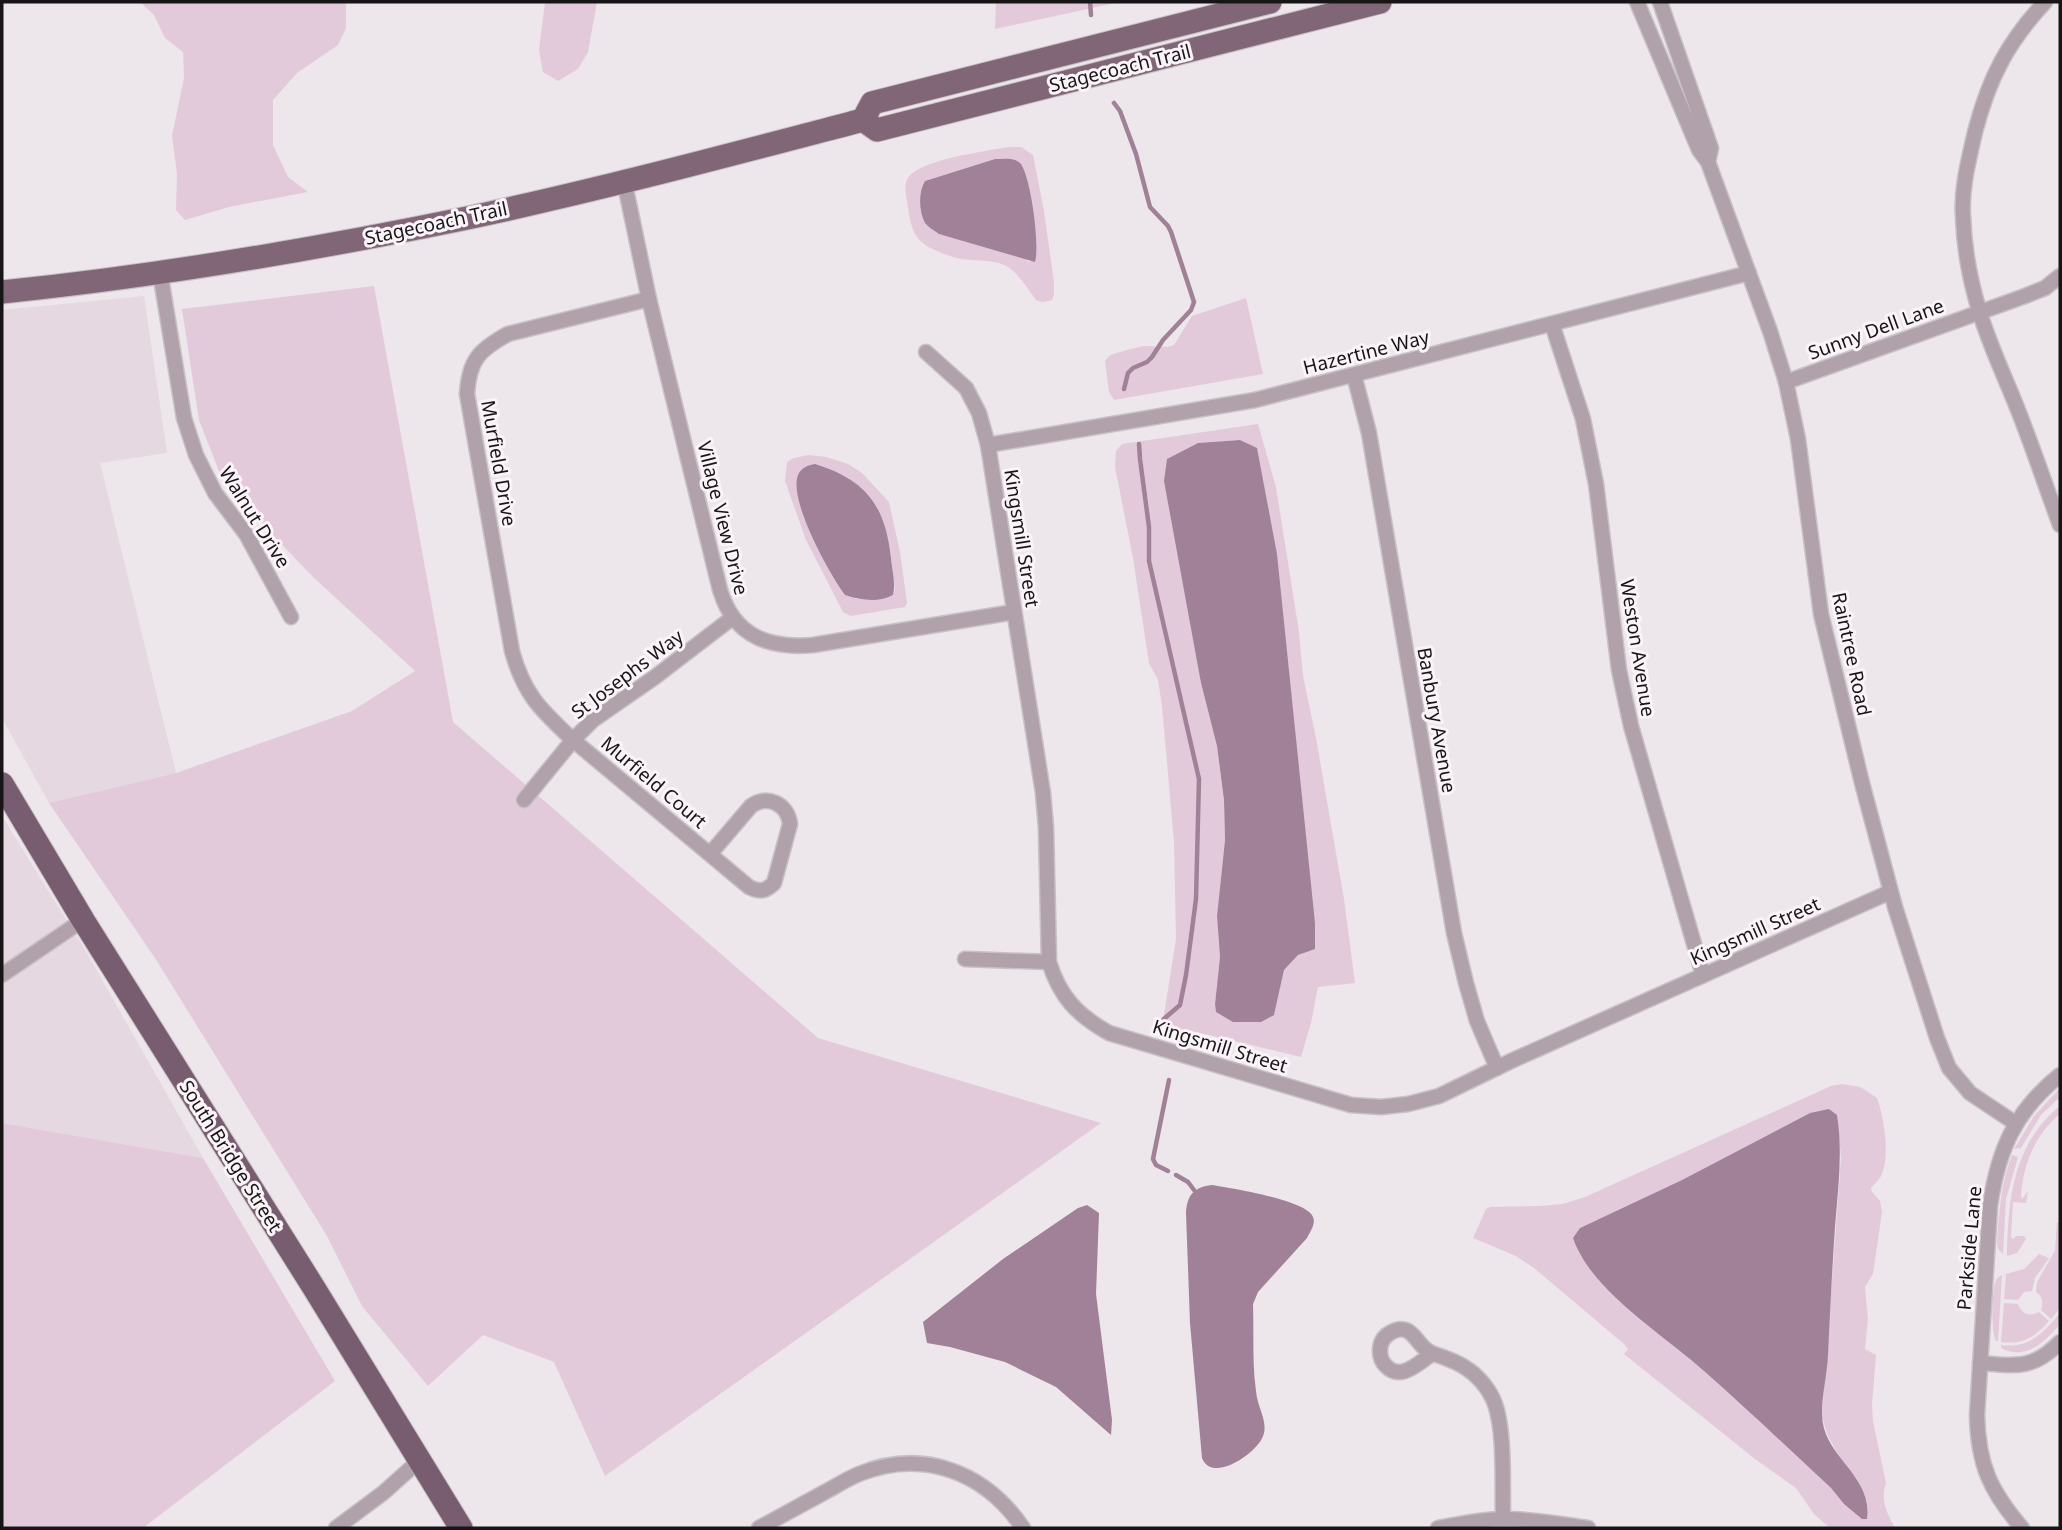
<svg xmlns="http://www.w3.org/2000/svg" width="2062" height="1530" font-family="'Noto Sans',sans-serif">
<rect width="100%" height="100%" fill="#ede6ea"/>
<g fill="#e6d8e1">
<path d="M144,296L167,453L100,463L176,773L49,803L2,718V310Z"/>
<path d="M2,816L88,955L203,1158L2,1123Z"/>
</g>
<g fill="#e3cadb" fill-rule="evenodd">
<path d="M140,2H346V28L338,45L297,73L273,100V145L288,177L308,192L229,207L185,220L176,210L177,174L172,136L184,78L183,52L165,38L154,15Z"/>
<path d="M545,2H597L588,52L578,69L558,81L543,72L539,50Z"/>
<path d="M996,2H1120L995,29Z"/>
<path d="M1008,147H1021L1033,155L1044,211L1054,283V294L1052,300C1045,302 1042,303 1036,300C1028,289 1019,274 1008,267C996,260 983,261 971,260C962,260 953,257 944,254C913,242 912,233 907,201C906,195 904,186 907,180C915,160 987,151 1008,147ZM995,159L1020,163C1032,191 1037,225 1036,256L1029,262L1024,258L940,234L926,225L921,208L925,181Z"/>
<path d="M374,286L453,722L818,1038L1101,1123L605,1476L554,1362L483,1335L428,1386L362,1306L327,1236L155,958L49,803L176,773L352,711L415,671L312,576L224,484L199,420L182,309Z"/>
<path d="M1246,298L1263,374L1114,400L1109,392L1105,361L1110,355L1127,350L1144,346L1168,347L1174,345L1192,316Z"/>
<path d="M1258,424L1276,487L1299,632L1303,676L1316,738L1344,899L1355,983L1318,987L1311,1023L1301,1057L1196,1032L1162,1027L1176,939L1174,842L1162,706L1158,680L1149,663L1133,558L1115,467L1116,451L1122,444ZM1240,440L1315,923V948L1298,955L1284,970L1274,1015L1217,1012L1215,1004L1220,957L1217,916L1225,840L1224,800L1217,746L1201,683L1167,459L1198,443Z"/>
<path d="M808,455L826,457L848,464L862,473L889,502L900,552L907,603L905,607L851,616L843,612L806,540L785,481L787,462L794,458ZM798,475L890,548L895,589L893,595L886,598L856,599L797,491Z"/>
<path d="M1842,1084L1860,1087L1877,1098C1884,1118 1890,1154 1882,1174C1880,1179 1875,1183 1871,1188L1872,1192L1880,1201L1882,1212L1873,1274L1865,1287L1868,1319L1865,1349L1876,1355L1872,1405L1873,1421L1886,1483C1880,1500 1887,1513 1895,1528H1830L1814,1514L1796,1488L1755,1459L1624,1354L1628,1349L1624,1344L1534,1268L1516,1256L1473,1238L1486,1209L1490,1207L1540,1206L1563,1204L1585,1197L1831,1086ZM1810,1113L1837,1115L1841,1158L1822,1415C1826,1440 1841,1459 1857,1479L1844,1504L1831,1488L1703,1369L1618,1300L1587,1265L1580,1228L1682,1180Z"/>
<path d="M2060,1088V1097L2041,1115L2021,1148L2014,1149L2034,1116Z"/>
<path d="M2060,1106V1114C2035,1135 2023,1164 2021,1196L2022,1199L2028,1191L2026,1203L2013,1202L2011,1237L2013,1239L2016,1236H2024L2026,1239L2017,1253L2007,1256C2008,1199 2013,1144 2060,1106Z"/>
<path d="M2,1123L203,1158L335,1381L143,1528H2Z"/>
<path d="M2012,1155L2018,1157L2006,1199L2003,1254L1998,1249L1997,1242C1999,1212 2001,1183 2012,1155Z"/>
<path d="M2057,1222H2060V1308L2051,1319L2041,1310C2044,1302 2042,1296 2036,1292L2037,1282L2055,1251Z"/>
<path d="M2039,1254L2049,1258L2035,1278L2032,1291L2024,1292L2018,1300L2004,1299L2006,1274L2024,1269Z"/>
<path d="M2002,1275L1998,1341H1996C1991,1332 1991,1287 1997,1279C1998,1277 2000,1276 2002,1275Z"/>
<path d="M2004,1303L2018,1304C2022,1314 2029,1317 2039,1312L2049,1321C2035,1337 2022,1345 2001,1342Z"/>
<path d="M2060,1313V1324C2045,1342 2026,1361 2001,1348V1345C2029,1349 2043,1333 2060,1313Z"/>
</g>
<g fill="#a18197">
<path d="M995,159C1004,159 1015,157 1021,164C1031,179 1040,245 1035,262L939,234C935,231 928,227 925,223C919,211 918,193 925,181Z"/>
<path d="M1240,440L1257,448L1277,554L1315,923V949L1298,955L1284,970L1274,1015L1261,1022H1233L1216,1012L1215,1004L1220,957L1217,916L1225,840L1224,800L1217,746L1201,683L1164,481L1167,459L1198,443Z"/>
<path d="M815,464C866,480 885,505 891,558C892,570 896,583 893,595C879,603 860,600 845,595C830,575 788,500 798,475C801,468 808,465 815,464Z"/>
<path d="M1829,1109L1837,1115C1843,1152 1838,1189 1835,1227C1832,1270 1830,1312 1828,1355C1827,1375 1822,1394 1822,1414C1822,1457 1873,1474 1867,1519H1862L1844,1504L1831,1488C1789,1449 1747,1409 1704,1371C1663,1334 1591,1291 1573,1238L1580,1228L1682,1180L1810,1113Z"/>
<path d="M1212,1185C1230,1188 1307,1200 1313,1217C1316,1224 1310,1232 1307,1238L1258,1292L1253,1304C1254,1333 1252,1363 1256,1391C1257,1406 1267,1419 1264,1433C1261,1451 1212,1485 1202,1458L1190,1323L1186,1213C1187,1195 1194,1187 1212,1185Z"/>
<path d="M1087,1205L1099,1213L1096,1294L1112,1420L1111,1435L1056,1387L1005,1362L950,1347L927,1343L923,1322L1003,1259L1078,1208Z"/>
</g>
<g fill="none" stroke-linecap="round" stroke-linejoin="round">
<g stroke="#a18197" stroke-width="4.5">
<path d="M1090,2L1091,15"/>
<path d="M1114,103L1120,111L1136,154L1150,207L1168,226L1171,232L1194,302L1191,310L1163,340L1152,357L1147,362L1133,368L1128,373L1124,389"/>
<path d="M1139,444L1140,459L1149,527V561L1199,779L1196,899L1186,975L1180,1005L1158,1024"/>
<path d="M1168,1171L1156,1165L1153,1159L1169,1080"/>
<path d="M1176,1175L1188,1182L1194,1190"/>
</g>
<g stroke="#c7c0c4" stroke-width="17">
<g id="minor">
<path d="M1637,2L1699,150L1708,162L1770,331L1786,382L1798,439L1821,614L1862,783L1895,907L1937,1038L1949,1068L1970,1093L2015,1123"/>
<path d="M1660,2L1711,148L1708,162"/>
<path d="M2045,2C2007,43 1989,78 1975,132C1969,159 1961,188 1963,216C1964,248 1970,280 1979,310C1989,344 2005,377 2018,410C2033,448 2046,487 2060,525"/>
<path d="M624,180L649,299L720,590C734,636 768,649 813,645L1014,612"/>
<path d="M160,272L184,418L196,455L215,493L246,534L291,617"/>
<path d="M649,299L508,334C479,350 469,360 467,394L512,651C524,695 541,710 573,740L749,887C759,892 765,892 774,883L790,824C788,804 767,794 751,806L710,854"/>
<path d="M1552,324L1583,419L1596,484L1619,670L1631,726L1703,975"/>
<path d="M926,352L966,388L979,413L988,445L1043,793L1046,828L1049,962C1060,997 1077,1015 1109,1033L1351,1105L1381,1107L1408,1104L1439,1096L1511,1061L1890,892"/>
<path d="M1354,375L1369,433L1454,933L1466,983L1477,1021L1497,1068"/>
<path d="M1786,382L2025,296L2045,288L2060,276"/>
<path d="M988,445L1255,400L1749,273"/>
<path d="M524,800L573,740L593,720L655,677L732,618"/>
<path d="M965,959L1049,962"/>
<path d="M2,975L83,920"/>
<path d="M1432,1354C1419,1362 1401,1382 1386,1366C1382,1362 1380,1356 1380,1351C1380,1344 1383,1337 1390,1333C1411,1320 1416,1344 1428,1351C1434,1355 1442,1356 1448,1359C1467,1366 1482,1378 1492,1397C1506,1424 1502,1487 1503,1519"/>
<path d="M1980,1363C2015,1366 2033,1370 2060,1342"/>
<path d="M336,1528L383,1493L420,1460"/>
<path d="M759,1528C781,1516 803,1504 825,1492C836,1486 847,1479 859,1474C923,1448 985,1472 1023,1528"/>
<path d="M1438,1528C1460,1524 1482,1519 1504,1519C1532,1519 1560,1524 1588,1528"/>
<path d="M2022,1528C1990,1491 1978,1464 1977,1415L1990,1206C1998,1150 2015,1111 2060,1075"/>
</g>
</g>
<g stroke="#c7c0c4" stroke-width="25">
<g id="primary">
<path d="M863,120L877,130L1380,2"/>
<path d="M2,292C160,276 317,249 472,217C603,189 733,154 863,120L872,103L1270,2"/>
</g>
</g>
<g stroke="#c7c0c4" stroke-width="25">
<path id="trunk" d="M2,784L83,920L314,1288L461,1528"/>
</g>
<use href="#minor" stroke="#b0a1ab" stroke-width="14"/>
<use href="#primary" stroke="#816678" stroke-width="23"/>
<use href="#trunk" stroke="#785c6f" stroke-width="23"/>
</g>
<g text-anchor="middle" stroke-width="6" stroke-linejoin="round" paint-order="stroke">
<g font-size="19" fill="#181517" stroke="#faf3f8">
<text transform="translate(1120 68) rotate(-14)" y="7">Stagecoach Trail</text>
<text transform="translate(436 223) rotate(-12)" y="7">Stagecoach Trail</text>
<text transform="translate(1876 329) rotate(-20)" y="7">Sunny Dell Lane</text>
<text transform="translate(1366 352) rotate(-14)" y="7">Hazertine Way</text>
<text transform="translate(499 463) rotate(80)" y="7">Murfield Drive</text>
<text transform="translate(255 517) rotate(58)" y="7">Walnut Drive</text>
<text transform="translate(723 518) rotate(76)" y="7">Village View Drive</text>
<text transform="translate(1022 538) rotate(81)" y="7">Kingsmill Street</text>
<text transform="translate(1638 648) rotate(81)" y="7">Weston Avenue</text>
<text transform="translate(1852 654) rotate(78)" y="7">Raintree Road</text>
<text transform="translate(627 674) rotate(-37)" y="7">St Josephs Way</text>
<text transform="translate(1437 720) rotate(80)" y="7">Banbury Avenue</text>
<text transform="translate(654 782) rotate(40)" y="7">Murfield Court</text>
<text transform="translate(1755 931) rotate(-24)" y="7">Kingsmill Street</text>
<text transform="translate(1220 1046) rotate(17)" y="7">Kingsmill Street</text>
<text transform="translate(231 1156) rotate(58)" y="7">South Bridge Street</text>
<text transform="translate(1969 1248) rotate(-85)" y="7">Parkside Lane</text>
</g>
</g>
<rect width="2062" height="1530" fill="none" stroke="#181517" stroke-width="7"/>
</svg>
